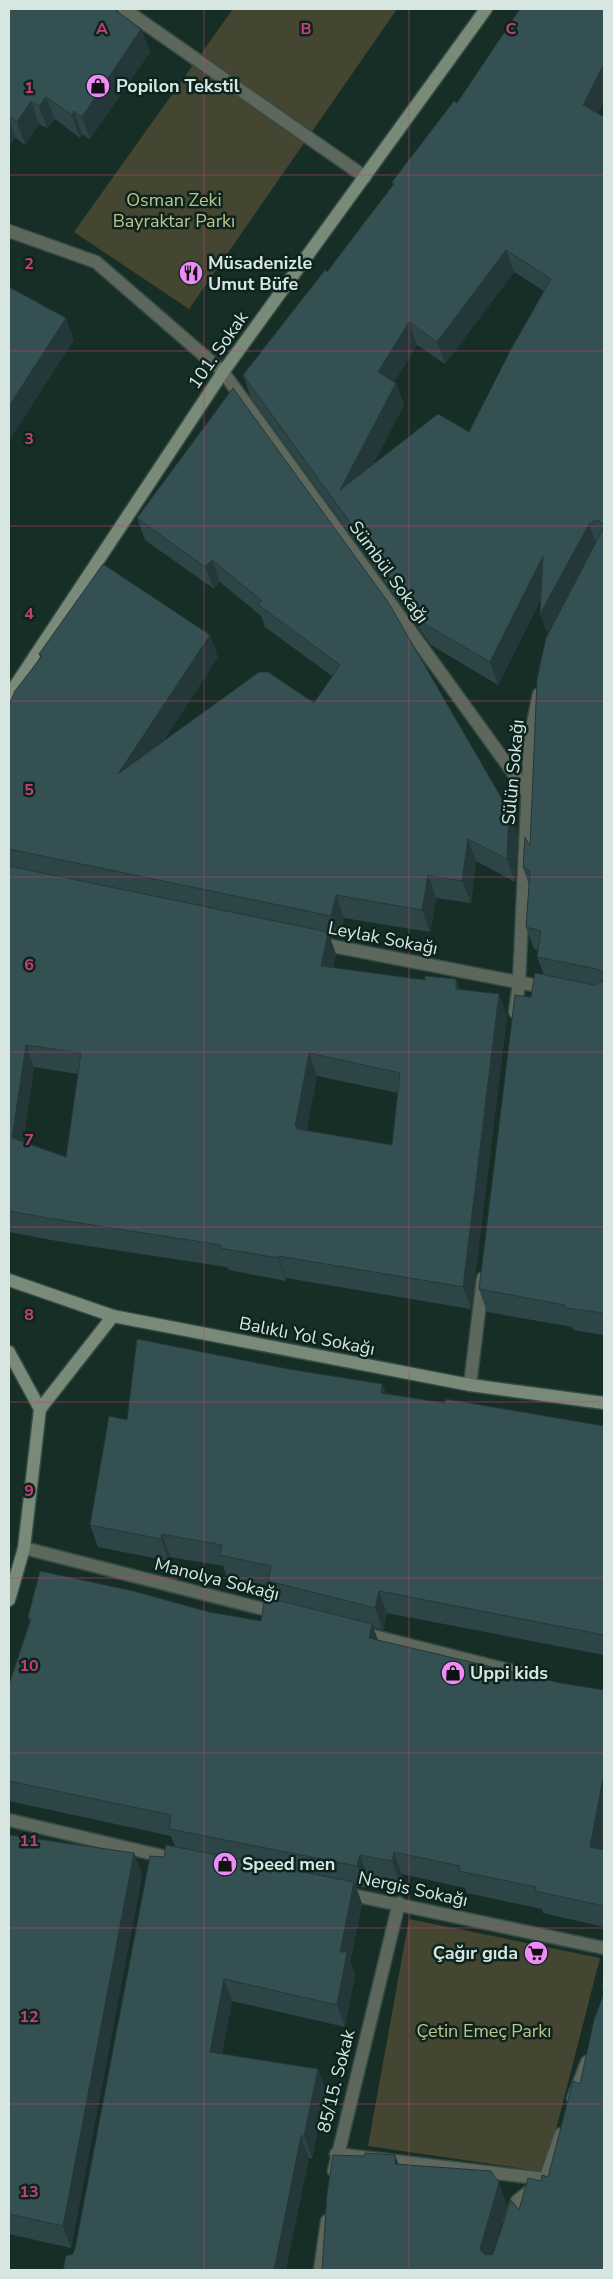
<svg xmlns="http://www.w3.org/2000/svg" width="613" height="2279" font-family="'Nunito Sans',sans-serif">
<rect width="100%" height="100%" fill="#172e27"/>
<g fill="#444632">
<path d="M233,9H397L189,309L74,232Z"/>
<path d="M409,1919L600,1958L545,2172L368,2146Z"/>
</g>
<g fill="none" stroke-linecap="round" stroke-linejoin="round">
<g stroke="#364b45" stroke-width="15">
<g id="street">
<path d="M124,9L365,177"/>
<path d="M9,231L96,262L223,372L527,792"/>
<path d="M317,943L548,988"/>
<path d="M515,1012L519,983L530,738L539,694"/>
<path d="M470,1385L483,1278"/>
<path d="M24,1548L279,1613"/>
<path d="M362,1633L536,1677"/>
<path d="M9,1820L179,1860"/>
<path d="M343,1893L604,1948"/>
<path d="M573,2099L587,2062"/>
<path d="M336,2154L545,2179"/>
<path d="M334,2171L399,1903"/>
<path d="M510,2222L517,2201L545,2179L561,2134"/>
<path d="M320,2270L327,2221"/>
</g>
</g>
<g stroke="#364b45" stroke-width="15">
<g id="secondary">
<path d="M9,695L223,372L486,9"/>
<path d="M9,1280L113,1316L470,1385L604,1403"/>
<path d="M9,1352L40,1409L24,1548L9,1600"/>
<path d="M40,1409L113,1316"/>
</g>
</g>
<use href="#street" stroke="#5d675b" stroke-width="12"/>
<use href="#secondary" stroke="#798a78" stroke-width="12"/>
</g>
<g fill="#2e4547" fill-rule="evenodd">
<path d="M9,9L141,29L150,52L90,139L82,134L80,138L55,119L47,128L39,124L25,145L15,137L9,147Z"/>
<path d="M604,102L598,113L604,117V1335L573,1330L572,1327L487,1312L479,1289L531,997L544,975L537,957L538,950L534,949L526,927L529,885L523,867L530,846L548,634L540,614L541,599L498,685L431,645L251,398L243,375L327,272L361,227L393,186L392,182L457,103ZM514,272L544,291L469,432L373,464L404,405L396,383L394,382L417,345L445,364Z"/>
<path d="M233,388L518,833L515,882L476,861L471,903L436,898L430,932L344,918L339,938L329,936L336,954L333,968L425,980L456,979L460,990L499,994L507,1016L471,1309L286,1278V1281L229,1270L227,1267L62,1242L9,1232V705L40,657L39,654L218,657L162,743L314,703L332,676L265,627L261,616L220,582L214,589L145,540L137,518ZM34,1067L78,1074L66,1157L23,1142ZM317,1076L398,1093L392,1145L306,1131Z"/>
<path d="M288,1369L382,1384L386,1394L445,1403L604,1426V1655L387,1613L383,1630L373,1627L378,1640L602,1850H604V1927L543,1913L542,1909L467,1893L465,1888L402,1874L400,1884L368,1877L366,1888L356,1886L362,1904L350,1962L355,1974L345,2027L232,2001L222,2054L318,2069L326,2091L312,2158H309L73,2254L75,2249L164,1857L175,1847L171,1836L9,1801V1685L30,1621L28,1617L209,1612L261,1621L275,1599L270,1586L227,1577L223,1566L170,1557L169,1561L98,1547L90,1525L127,1420Z"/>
<path d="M9,1835L134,1853L142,1875L71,2248L9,2234Z"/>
</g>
<g fill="#253839">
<path d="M141,29L150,52L90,139L82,117Z"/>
<path d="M604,64V102L591,128L583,105Z"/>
<path d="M46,97L55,119L47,128L39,106Z"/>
<path d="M31,101L39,124L25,145L17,122Z"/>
<path d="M74,111L82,134L80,138L72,115Z"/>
<path d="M9,119L15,137L9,147Z"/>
<path d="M506,250L514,272L445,364L437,342Z"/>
<path d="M66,318L74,340L9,441V406Z"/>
<path d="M409,322L417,345L387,394L378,372Z"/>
<path d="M396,383L404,405L348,512L340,490Z"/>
<path d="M589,524L597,546L549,636L540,614Z"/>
<path d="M543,556L551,579L498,685L490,662Z"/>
<path d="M212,560L220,582L214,589L205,567Z"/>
<path d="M210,635L218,657L126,797L118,774Z"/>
<path d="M509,811L518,833L515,882L507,859Z"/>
<path d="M468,839L476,861L471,903L462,881Z"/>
<path d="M428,875L436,898L430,932L422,910Z"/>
<path d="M336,895L344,918L339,938L331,916Z"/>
<path d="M328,932L336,954L329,988L321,966Z"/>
<path d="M456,979L465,1001L456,989Z"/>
<path d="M499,994L507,1016L471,1309L463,1287Z"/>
<path d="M26,1045L34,1067L20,1161L12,1138Z"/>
<path d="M309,1053L317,1076L304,1144L295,1126Z"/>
<path d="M278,1256L286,1278V1281L278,1258Z"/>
<path d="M382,1384L390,1406L381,1393Z"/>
<path d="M162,1534L170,1557L169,1561L161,1539Z"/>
<path d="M379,1591L387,1613L383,1630L375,1608Z"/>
<path d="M372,1624L380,1646L369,1638Z"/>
<path d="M604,1773V1839L598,1870L590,1847Z"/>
<path d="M394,1852L402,1874L400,1884L392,1861Z"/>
<path d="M134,1853L142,1875L71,2248L63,2226Z"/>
<path d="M360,1855L368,1877L366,1888L357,1866Z"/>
<path d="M354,1882L362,1904L350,1962L355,1974L345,2027L337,2005L340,1952Z"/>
<path d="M224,1979L232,2001L218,2074L210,2052Z"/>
<path d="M318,2069L326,2091L312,2158L304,2136Z"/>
<path d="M301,2136L309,2158L286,2270H274Z"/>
<path d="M395,2155L404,2178L395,2164Z"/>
<path d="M499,2183L507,2205L488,2270L480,2249Z"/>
</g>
<g fill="#355052" stroke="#253839" fill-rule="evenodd">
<path d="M9,9H114L141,29L82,117L74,111L72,115L46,97L39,106L31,101L17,122L9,116Z"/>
<path d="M520,9H604V64L583,105L604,117V1313L565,1308V1305L479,1289L515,995L531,997L535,973L594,985L602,982L604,978L602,971L597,969L537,957L541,931L526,927L530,871L523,867L525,837L530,846L537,679L546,638L604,527L600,521L596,520L589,524L540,614L543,556L490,662L423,623L243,375L325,270L327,272L361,227L394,184L392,182L454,101L457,103ZM506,250L551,279L510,351L469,432L438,414L340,490L396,383L378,372L409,322L437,342Z"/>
<path d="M9,287L66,318L9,406Z"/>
<path d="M233,388L388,602L509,811L507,859L468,839L462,881L428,875L422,910L336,895L331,916L9,849V705L15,691L42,656L39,654L103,564L210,635L118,774L259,672H268L314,703L340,665L257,604L262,601L212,560L205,567L137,518Z"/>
<path d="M9,866L328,932L321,966L425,980V976L456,979V989L499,994L463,1287L278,1256V1258L220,1248L221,1245L54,1219L9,1211ZM26,1045L81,1053L66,1157L12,1138ZM309,1053L400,1073L392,1145L297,1129V1126H295Z"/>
<path d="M137,1339L288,1369L382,1384L381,1393L445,1403L446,1399L604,1426V1635L379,1591L375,1608L268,1581L271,1566L219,1555L222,1545L162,1534L161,1539L90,1525L109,1416L127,1420Z"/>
<path d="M40,1571L133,1591L209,1612L261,1621L265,1597L372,1624L369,1638L560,1683L604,1690V1773L590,1847L604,1850V1906L535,1891L536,1887L459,1871L460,1866L394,1852L392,1861L360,1855L357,1866L169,1829L171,1815L9,1781V1685L31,1619L28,1617Z"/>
<path d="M9,1835L134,1853L63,2226L9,2214Z"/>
<path d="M166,1845L354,1882L340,1952H347L337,2005L224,1979L210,2052L318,2069L304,2136H301L274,2270H63L66,2256L73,2254L75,2249L150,1856L164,1857Z"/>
<path d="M604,1980V2270H322L327,2194L333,2155L364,2156L365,2153L395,2155V2164L491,2171L499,2183L480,2249L485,2255L493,2254L511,2200L519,2210L528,2178L541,2181L542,2175L548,2177L573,2081L580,2084L594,2020L604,1993L602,1986Z"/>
</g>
<path fill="none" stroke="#c64176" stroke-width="1" stroke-opacity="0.55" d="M204,9V2270M409,9V2270M9,175H604M9,351H604M9,526H604M9,701H604M9,877H604M9,1052H604M9,1227H604M9,1402H604M9,1578H604M9,1753H604M9,1928H604M9,2104H604"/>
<defs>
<g id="shop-disc" transform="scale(1.25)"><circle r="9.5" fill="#ef8bf7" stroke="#0d241e"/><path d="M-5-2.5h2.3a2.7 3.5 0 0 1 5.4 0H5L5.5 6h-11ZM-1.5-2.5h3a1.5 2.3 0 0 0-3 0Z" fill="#111"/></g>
<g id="restaurant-disc" transform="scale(1.25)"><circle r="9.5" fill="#ef8bf7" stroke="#0d241e"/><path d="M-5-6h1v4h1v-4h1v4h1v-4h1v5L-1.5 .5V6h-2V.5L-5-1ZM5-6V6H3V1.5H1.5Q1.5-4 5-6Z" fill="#111"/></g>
<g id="supermarket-disc" transform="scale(1.25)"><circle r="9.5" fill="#ef8bf7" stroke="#0d241e"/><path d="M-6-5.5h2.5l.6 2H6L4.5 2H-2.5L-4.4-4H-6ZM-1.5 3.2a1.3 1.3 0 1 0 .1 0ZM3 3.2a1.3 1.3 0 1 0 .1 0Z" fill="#111"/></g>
</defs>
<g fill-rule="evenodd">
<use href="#shop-disc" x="98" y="86"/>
<use href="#restaurant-disc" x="191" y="273"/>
<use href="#shop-disc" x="453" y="1673"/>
<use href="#shop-disc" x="225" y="1864"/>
<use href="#supermarket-disc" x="536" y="1953"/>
</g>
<g text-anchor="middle" stroke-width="5" stroke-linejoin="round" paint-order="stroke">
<g font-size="18" font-weight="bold" fill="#d8e6e1" stroke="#0d241e" text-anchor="start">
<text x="116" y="92">Popilon Tekstil</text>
<text x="208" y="269">Müsadenizle<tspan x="208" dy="21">Umut Büfe</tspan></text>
<text x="470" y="1679">Uppi kids</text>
<text x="242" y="1870">Speed men</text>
<text x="518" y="1959" text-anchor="end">Çağır gıda</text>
</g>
<g font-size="18" fill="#bfc489" stroke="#0d241e">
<text x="174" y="206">Osman Zeki<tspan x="174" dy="21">Bayraktar Parkı</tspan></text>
<text x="484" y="2037">Çetin Emeç Parkı</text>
</g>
<g font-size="18" fill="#d8e6e1" stroke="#0d241e">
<text transform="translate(218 350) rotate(-55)" y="6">101. Sokak</text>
<text transform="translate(389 572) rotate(54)" y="6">Sümbül Sokağı</text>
<text transform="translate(513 772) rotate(-85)" y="6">Sülün Sokağı</text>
<text transform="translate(383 938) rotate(11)" y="6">Leylak Sokağı</text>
<text transform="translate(307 1336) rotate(11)" y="6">Balıklı Yol Sokağı</text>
<text transform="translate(217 1579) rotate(14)" y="6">Manolya Sokağı</text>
<text transform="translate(413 1889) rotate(12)" y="6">Nergis Sokağı</text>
<text transform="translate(336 2081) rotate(-76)" y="6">85/15. Sokak</text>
</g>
</g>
<g font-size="16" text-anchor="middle" font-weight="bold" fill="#c64176" stroke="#0d241e" stroke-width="5" stroke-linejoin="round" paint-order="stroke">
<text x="102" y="34">A</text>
<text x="306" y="34">B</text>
<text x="511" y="34">C</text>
<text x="29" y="93">1</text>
<text x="29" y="269">2</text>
<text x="29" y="444">3</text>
<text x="29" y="619">4</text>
<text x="29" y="795">5</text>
<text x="29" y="970">6</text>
<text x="29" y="1145">7</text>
<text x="29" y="1320">8</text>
<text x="29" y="1496">9</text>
<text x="29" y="1671">10</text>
<text x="29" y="1846">11</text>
<text x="29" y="2022">12</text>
<text x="29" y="2197">13</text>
</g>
<rect width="613" height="2279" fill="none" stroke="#d8e6e1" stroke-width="20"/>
</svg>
